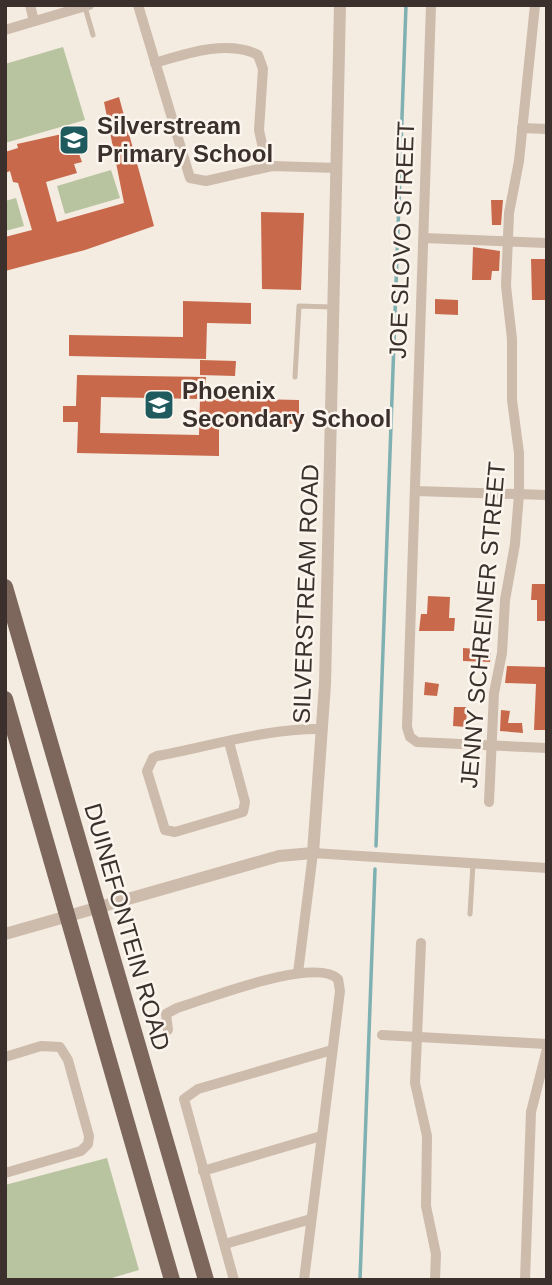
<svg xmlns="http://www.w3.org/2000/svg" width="552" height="1285" font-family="Helvetica,sans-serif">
<rect width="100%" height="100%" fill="#f4ebe1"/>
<g fill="#b8c4a0">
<path d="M63,47L85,120L5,143V64Z"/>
<path d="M111,170L120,198L65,214L57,186Z"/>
<path d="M16,198L24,226L5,231V201Z"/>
<path d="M107,1158L139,1270L105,1280H5V1185Z"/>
</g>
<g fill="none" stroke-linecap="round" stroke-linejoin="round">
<g stroke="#7fb0b2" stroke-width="3.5">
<path d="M376,846L406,5"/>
<path d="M360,1280L375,869"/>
</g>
</g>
<g fill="#c8694b" fill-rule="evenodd">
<path d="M119,97L154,226L85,250L5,271V237L32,230L18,183L13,182L10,171L5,173V152L18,148L17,144L71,132L82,162L74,164L77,173L46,182L57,222L124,203L104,102Z"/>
<path d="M491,200H503L501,225H492Z"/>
<path d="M261,212L304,213L301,290L262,289Z"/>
<path d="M473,247L500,251L499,271H492L491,280H472Z"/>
<path d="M531,259H546L547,300H532Z"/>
<path d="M435,299L458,300V315L435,314Z"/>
<path d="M183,301L251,303V324L207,323L206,359L69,356V335L183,337Z"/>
<path d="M200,360L236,361L235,376L200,375Z"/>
<path d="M77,375L206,377L205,398L299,400V424L219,422V456L77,453L78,422H63V406H76ZM101,397L200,399L199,435L100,433Z"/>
<path d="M532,584H547V621H537V600H531Z"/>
<path d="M428,596L450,597L449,618H455L454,631H419L421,614H427Z"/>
<path d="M463,648L491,650L490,662L463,661Z"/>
<path d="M507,666L547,667V730H534L536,684L505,683Z"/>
<path d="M425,682L439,684L437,696L424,695Z"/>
<path d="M454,707H467L466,727L453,726Z"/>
<path d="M501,710L510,711L508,723H522L523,733L500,731Z"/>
</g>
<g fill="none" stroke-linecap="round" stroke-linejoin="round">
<g stroke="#cdbbac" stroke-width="5">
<path d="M85,7L93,35"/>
<path d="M295,377L299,306L332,307"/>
<path d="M470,914L473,864"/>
</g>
<g stroke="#cdbbac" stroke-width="10">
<path d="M30,5L34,21"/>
<path d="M138,5L190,178L206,181L272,166L337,168"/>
<path d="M431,5L407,727L410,737L417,742L547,748"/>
<path d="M5,30L89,5"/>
<path d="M155,63C185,54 228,39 258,55L263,69L259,130L267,167"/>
<path d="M522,128L547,129"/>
<path d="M424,238L547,243"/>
<path d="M415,491L547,495"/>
<path d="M229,742L245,802L243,812L175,832L165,830L147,771L153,758L157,756C211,746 268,728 322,729"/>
<path d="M489,802L494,693L502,653L505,600L515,544L519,494V453L512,400V339L506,286L509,213L519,161L535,5"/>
<path d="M421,943L415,1083L427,1136L426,1206L436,1254L435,1280"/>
<path d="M298,973L313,853L547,868"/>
<path d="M168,1030L166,1014L177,1008C207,999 315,956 338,979L340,991L304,1280"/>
<path d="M382,1035L547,1044"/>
<path d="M5,1057L41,1046L60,1047L68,1060L89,1136L88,1144L81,1151L5,1173"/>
<path d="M203,1171L321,1136"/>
<path d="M225,1244L311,1219"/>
<path d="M234,1280L184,1099L198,1089L332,1050"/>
<path d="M525,1280L531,1112L547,1049"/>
</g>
<path stroke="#cdbbac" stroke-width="12" d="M5,934L279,856L313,853L325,684L340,5"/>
<g stroke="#7d675c" stroke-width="16">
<path d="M5,587L206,1280"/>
<path d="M5,699L172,1280"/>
</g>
</g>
<defs>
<g id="school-square" transform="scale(1.575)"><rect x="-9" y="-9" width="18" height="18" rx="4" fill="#1f5a5e" stroke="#fbf5ee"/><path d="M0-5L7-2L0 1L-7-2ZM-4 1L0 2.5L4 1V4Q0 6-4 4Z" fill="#fff"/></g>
</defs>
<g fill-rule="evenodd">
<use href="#school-square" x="74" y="140"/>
<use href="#school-square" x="159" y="405"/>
</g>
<g text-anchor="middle" stroke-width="5" stroke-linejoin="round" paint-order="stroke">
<g font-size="24" font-weight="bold" fill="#3b302b" stroke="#fbf5ee" text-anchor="start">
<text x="97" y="134">Silverstream<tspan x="97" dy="28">Primary School</tspan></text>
<text x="182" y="399">Phoenix<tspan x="182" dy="28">Secondary School</tspan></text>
</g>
<g font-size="24" fill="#3b302b" stroke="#fbf5ee">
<text transform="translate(402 240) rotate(-88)" y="8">JOE SLOVO STREET</text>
<text transform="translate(306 594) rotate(-88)" y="8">SILVERSTREAM ROAD</text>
<text transform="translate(483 625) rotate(-85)" y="8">JENNY SCHREINER STREET</text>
<text transform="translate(127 927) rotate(74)" y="8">DUINEFONTEIN ROAD</text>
</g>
</g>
<rect width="552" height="1285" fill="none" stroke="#3b302b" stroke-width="14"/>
</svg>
